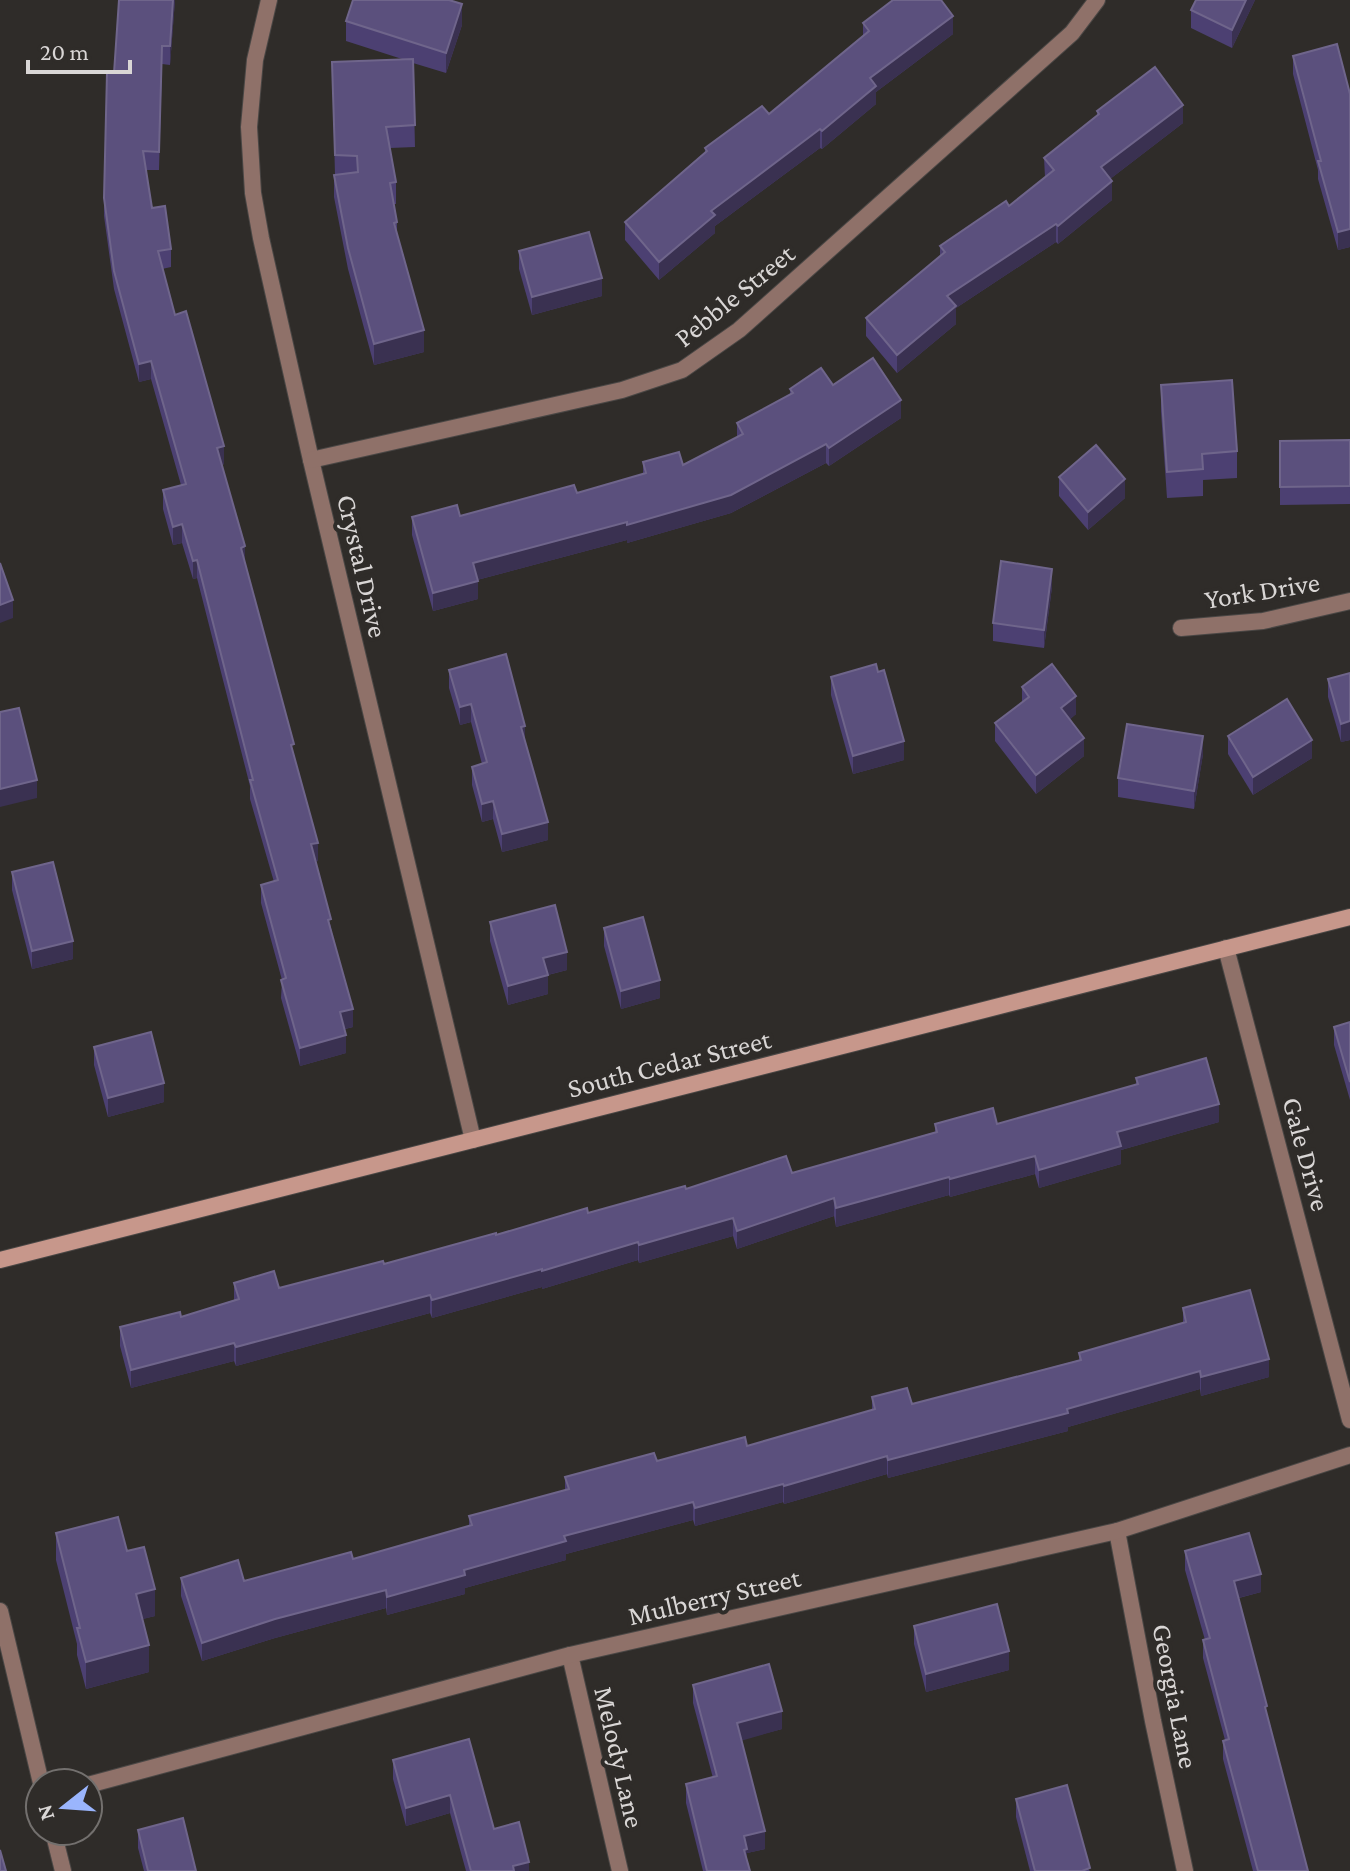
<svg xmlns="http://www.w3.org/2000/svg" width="1350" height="1871" font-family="'Crimson Pro',serif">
<rect width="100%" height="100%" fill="#2f2c29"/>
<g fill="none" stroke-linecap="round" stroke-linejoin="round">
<g stroke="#4a4745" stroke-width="18">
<g id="street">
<path d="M269,0L255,60L249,127L253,193L261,238L311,460L473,1140"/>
<path d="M311,460L622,390L682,370L739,330L1072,33L1097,0"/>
<path d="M1181,628L1263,621L1350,601"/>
<path d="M1226,948L1350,1420"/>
<path d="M1117,1531L1153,1721L1185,1871"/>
<path d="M0,1611L41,1783"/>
<path d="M570,1655L620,1871"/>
<path d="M88,1785L570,1655L1117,1531L1350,1455"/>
<path d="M53,1831L63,1871"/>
</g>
</g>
<g stroke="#4a4745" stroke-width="18">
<path id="secondary" d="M0,1260L1350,917"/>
</g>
<use href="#street" stroke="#8f7169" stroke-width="16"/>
<use href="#secondary" stroke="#c7978b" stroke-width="16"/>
</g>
<g fill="#4c4072">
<path d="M119,0H175L170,65L162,64L159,170H146L152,208L171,249V267L162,269L175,315L224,464L222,465L245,563L294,757L318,861H316L353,1027L345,1029L346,1053L300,1066L281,998L282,980L261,903V885L274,882L250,799V786L197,578L193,579L182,543L173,545L163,509V490L181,485L151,379L139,382L114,289L104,216V198L114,73Z"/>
<path d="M1196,0H1255L1232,48L1191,28V10Z"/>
<path d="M346,21L462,25L446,73L413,63L415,147L390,148L396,182V204H394L397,222V233L424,352L374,365L348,269L334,197V175H335L332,62L402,59L346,41Z"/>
<path d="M863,23L953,34L876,92V104L822,149L820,148L715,226V233L659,280L625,240V222L705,152V148L769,114L863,36Z"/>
<path d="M1293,56L1350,94V247L1338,250L1318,179V170L1293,74Z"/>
<path d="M1097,111L1183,123L1110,179L1112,200L1058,244L1056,242L956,308V324L897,373L866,336V318L940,256V246L1009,206L1045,177L1044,158L1097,115Z"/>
<path d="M519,251L602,296L532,315L519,269Z"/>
<path d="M833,385L901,418L829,466L826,463L731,513L627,543V540L477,580L478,599L433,611L412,535V517L460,516L577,493L643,474V462L683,465L737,437V423L790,395V389Z"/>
<path d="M1161,385L1237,451V478L1203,480V496L1167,498L1161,412Z"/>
<path d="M1350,440V504L1280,505V441Z"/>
<path d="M1059,477L1125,498L1088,530L1059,496Z"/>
<path d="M1052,587L1044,648L993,641V623Z"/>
<path d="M449,670L525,742L548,840L502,852L493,819L482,822L472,785V767L482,764L471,722L460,725L449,688Z"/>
<path d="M1350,673V740L1341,742L1328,697V679Z"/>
<path d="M831,677L904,760L853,774L831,695Z"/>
<path d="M1022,687L1076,714L1069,720L1084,756L1036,794L995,741V723L1022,702Z"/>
<path d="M1228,736L1312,758L1253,795L1228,754Z"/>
<path d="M1203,754L1194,809L1118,797V778Z"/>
<path d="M12,872L73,959L32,969L12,890Z"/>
<path d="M490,922L567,970L548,975V994L508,1005L490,941Z"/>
<path d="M604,928L660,998L621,1009L604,946Z"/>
<path d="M1350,1022V1100L1334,1045V1027Z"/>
<path d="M94,1047L164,1102L108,1117L94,1065Z"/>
<path d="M1136,1078L1219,1122L1121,1150V1164L1039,1188L1035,1174L950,1197L949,1195L836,1227L834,1216L737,1249L733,1236L639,1263L638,1260L542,1289V1287L432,1318L430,1313L236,1366L234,1361L131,1388L120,1346V1327L181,1317L234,1300V1283L279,1288L384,1264L496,1235L686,1189L792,1173L935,1132V1124H997L1136,1085Z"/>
<path d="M1183,1308L1269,1377L1201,1396L1200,1389L1068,1427V1431L888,1478L887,1474L784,1504L783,1502L695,1526L693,1520L566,1554V1560L465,1588V1594L387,1615L386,1608L275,1638L202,1661L181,1596V1578L244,1581L353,1559L469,1526V1516L565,1490V1477L747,1446L872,1410V1397L912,1404L1079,1360V1353L1183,1323Z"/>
<path d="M56,1533L127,1551L155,1616L142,1619L149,1672L86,1689L77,1655V1644L56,1560Z"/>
<path d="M1185,1551L1261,1592L1239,1598L1267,1715L1308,1871H1253L1223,1759V1741L1225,1740L1203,1658V1640H1205L1185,1570Z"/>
<path d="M914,1626L1009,1670L926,1692L914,1644Z"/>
<path d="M693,1685L782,1729L741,1740L765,1849L747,1853V1859L750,1871H703L686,1803V1784L713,1778L693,1703Z"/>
<path d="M469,1739L494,1829L529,1871H466L450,1813L406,1826L393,1779V1760Z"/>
<path d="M1016,1799L1090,1871H1030L1016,1817Z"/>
<path d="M138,1830L196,1871H144L138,1848Z"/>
</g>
<g fill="#3a3151">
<path d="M173,0H175L170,65V46Z"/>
<path d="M1246,0H1255L1232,48V30Z"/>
<path d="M462,4V25L446,73V53Z"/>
<path d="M953,16V34L876,92V104L822,149V131L870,78Z"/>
<path d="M1183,105V123L1101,186V167Z"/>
<path d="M820,129V148L715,226V233L659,280V262L711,211Z"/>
<path d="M1112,181V200L1058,244V226Z"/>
<path d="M1056,224V242L956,308V324L897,373V355L947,296Z"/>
<path d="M1350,229V247L1338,250V232Z"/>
<path d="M602,278V296L532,315V297Z"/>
<path d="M424,330V352L374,365V344Z"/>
<path d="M151,361V379L139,382V364Z"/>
<path d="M901,400V418L829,466V448Z"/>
<path d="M826,444V463L731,513L627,543V525Z"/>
<path d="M224,446V464L217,466V448Z"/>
<path d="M1125,479V498L1088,530V512Z"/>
<path d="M627,522V540L473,581V563Z"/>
<path d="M182,524V543L173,545V527Z"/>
<path d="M245,546V565L241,548Z"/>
<path d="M197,560V578L193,579V561Z"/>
<path d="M1052,569V587L1044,648V630Z"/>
<path d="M478,581V599L433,611V593Z"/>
<path d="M13,600V618L0,623V605Z"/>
<path d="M1076,696V714L1061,727V708Z"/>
<path d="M471,704V722L460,725V707Z"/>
<path d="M1350,721V740L1341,742V724Z"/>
<path d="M525,726V744L521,727Z"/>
<path d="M1203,736V754L1194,809V791Z"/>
<path d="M1084,738V756L1036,794V775Z"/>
<path d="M1312,740V758L1253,795V777Z"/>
<path d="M904,741V760L853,774V756Z"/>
<path d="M37,780V798L0,807V789Z"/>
<path d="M493,801V819L482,822V804Z"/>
<path d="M548,822V840L502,852V834Z"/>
<path d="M318,843V861L311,863V844Z"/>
<path d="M73,941V959L32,969V951Z"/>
<path d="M567,952V970L543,976V958Z"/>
<path d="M548,975V994L508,1005V986Z"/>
<path d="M660,980V998L621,1009V991Z"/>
<path d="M353,1009V1027L340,1030V1012Z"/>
<path d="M346,1035V1053L300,1066V1048Z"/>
<path d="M164,1083V1102L108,1117V1098Z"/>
<path d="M1219,1104V1122L1121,1150V1164L1039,1188V1170L1117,1132Z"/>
<path d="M1035,1156V1174L950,1197V1179Z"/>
<path d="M949,1177V1195L836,1227V1208Z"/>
<path d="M834,1198V1216L737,1249V1231Z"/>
<path d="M733,1218V1236L639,1263V1245Z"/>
<path d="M638,1242V1260L542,1289V1271Z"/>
<path d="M542,1269V1287L432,1318V1300Z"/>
<path d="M430,1295V1313L236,1366V1347Z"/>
<path d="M234,1343V1361L131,1388V1370Z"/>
<path d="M1269,1359V1377L1201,1396V1377Z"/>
<path d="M1200,1371V1389L1068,1427V1431L888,1478V1460Z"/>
<path d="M887,1456V1474L784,1504V1486Z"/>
<path d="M783,1484V1502L695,1526V1508Z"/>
<path d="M693,1502V1520L566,1554V1560L465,1588V1594L387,1615V1597L564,1536Z"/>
<path d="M1261,1574V1592L1234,1599V1581Z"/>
<path d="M155,1589V1616L136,1621V1594Z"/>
<path d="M386,1590V1608L275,1638L202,1661V1643L275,1619Z"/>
<path d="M149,1645V1672L86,1689V1662Z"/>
<path d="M1009,1651V1670L926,1692V1674Z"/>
<path d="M782,1711V1729L737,1742V1723Z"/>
<path d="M450,1795V1813L406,1826V1808Z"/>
<path d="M765,1831V1849L747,1853V1867L744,1836Z"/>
<path d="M529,1862V1871H513V1866Z"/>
</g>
<g fill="#5b507d" stroke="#6f658b" stroke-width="2">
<path d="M119,0H173L170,46H162L159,152L143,151L152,208L165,206L171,249L158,251L175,315L186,311L224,446L217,448L245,546L241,548L294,744L291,745L318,843L311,844L331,919L328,920L353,1009L340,1012L346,1035L300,1048L281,980L286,978L261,885L278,880L250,780H253L197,560L193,561L182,524L173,527L163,490L186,484L151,361L139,364L114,271L104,198L107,73H114Z"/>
<path d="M353,0H449L462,4L446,53L346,21Z"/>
<path d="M893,0H941L953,16L870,78L876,86L822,131L820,129L711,211L715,215L659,262L625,222L707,151L705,148L762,106L769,114L869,31L863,23Z"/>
<path d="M1196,0H1246L1232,30L1191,10Z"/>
<path d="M1337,44L1350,94V229L1338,232L1318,161H1321L1293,56Z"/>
<path d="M413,59L415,125L386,127L396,182L390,183L397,222L394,223L424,330L374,344L348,248L334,175L358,172L357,156L335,155L332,62Z"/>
<path d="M1155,67L1183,105L1101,167L1112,181L1058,226L1056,224L947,296L956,306L897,355L866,318L945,252L940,246L1006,201L1009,206L1054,170L1044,158L1099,114L1097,111Z"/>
<path d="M589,232L602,278L532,297L519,251Z"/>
<path d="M873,358L901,400L829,448L826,444L731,495L627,525V522L473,563L478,581L433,593L412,517L457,505L460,516L574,485L577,493L646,473L643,462L679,452L683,465L743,434L737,423L793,393L790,389L821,368L833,385Z"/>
<path d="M1232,380L1237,451L1202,454L1203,469L1167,472L1161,385Z"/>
<path d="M1350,440V486L1280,487V441Z"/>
<path d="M1096,445L1125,479L1088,512L1059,477Z"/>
<path d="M1001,561L1052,569L1044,630L993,623Z"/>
<path d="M0,563L13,600L0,605Z"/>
<path d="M506,654L525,726L521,727L548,822L502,834L493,801L482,804L472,767L487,762L471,704L460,707L449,670Z"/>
<path d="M876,664L878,672L884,670L904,741L853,756L831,677Z"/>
<path d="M1052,664L1076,696L1061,708L1084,738L1036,775L995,723L1029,697L1022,687Z"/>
<path d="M1350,673V721L1341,724L1328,679Z"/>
<path d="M1287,699L1312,740L1253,777L1228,736Z"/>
<path d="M19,708L37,780L0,789V712Z"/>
<path d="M1127,724L1203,736L1194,791L1118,778Z"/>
<path d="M53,862L73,941L32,951L12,872Z"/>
<path d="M555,905L567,952L543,958L548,975L508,986L490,922Z"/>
<path d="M643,917L660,980L621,991L604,928Z"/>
<path d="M1350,1022V1082L1334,1027Z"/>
<path d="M151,1032L164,1083L108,1098L94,1047Z"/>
<path d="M1206,1058L1219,1104L1117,1132L1121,1146L1039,1170L1035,1156L950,1179L949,1177L836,1208L834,1198L737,1231L733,1218L639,1245L638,1242L542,1271V1269L432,1300L430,1295L236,1347L234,1343L131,1370L120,1327L180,1312L181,1317L239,1299L234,1283L274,1271L279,1288L383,1261L384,1264L496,1233V1235L587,1208L588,1213L685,1186L686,1189L786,1156L792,1173L937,1132L935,1124L993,1108L997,1124L1138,1084L1136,1078Z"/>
<path d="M1250,1290L1269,1359L1201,1377L1200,1371L1067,1409L1068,1413L888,1460L887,1456L784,1486L783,1484L695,1508L693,1502L564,1536L566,1541L464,1570L465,1575L387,1597L386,1590L275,1619L202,1643L181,1578L238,1560L244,1581L351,1552L353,1559L472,1525L469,1516L569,1489L565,1477L654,1453L657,1461L745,1437L747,1446L875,1409L872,1397L907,1388L912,1404L1081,1360L1079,1353L1186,1322L1183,1308Z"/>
<path d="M118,1517L127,1551L144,1547L155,1589L136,1594L149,1645L86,1662L77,1628H80L56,1533Z"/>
<path d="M1249,1533L1261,1574L1234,1581L1267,1706L1265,1707L1308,1871H1258L1223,1741L1229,1739L1203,1640L1210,1638L1185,1551Z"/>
<path d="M997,1604L1009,1651L926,1674L914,1626Z"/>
<path d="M769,1664L782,1711L737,1723L765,1831L744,1836L747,1849L744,1850L750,1871H707L686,1784L717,1776L693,1685Z"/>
<path d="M469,1739L494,1829L519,1822L529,1862L513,1866L514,1871H471L450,1795L406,1808L393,1760Z"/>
<path d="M1067,1785L1090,1868L1082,1871H1035L1016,1799Z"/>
<path d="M183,1818L196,1871H148L138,1830Z"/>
<path d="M0,1850L6,1871H0Z"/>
</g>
<g text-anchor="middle" stroke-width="8" stroke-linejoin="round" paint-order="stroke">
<g font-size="28" fill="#d9d6d5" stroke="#2f2c29">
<text transform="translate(734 295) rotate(-39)" y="10">Pebble Street</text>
<text transform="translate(363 566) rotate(77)" y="10">Crystal Drive</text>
<text transform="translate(1262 590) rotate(-9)" y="10">York Drive</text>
<text transform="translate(669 1063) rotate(-14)" y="10">South Cedar Street</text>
<text transform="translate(1307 1154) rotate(75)" y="10">Gale Drive</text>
<text transform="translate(714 1596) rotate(-13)" y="10">Mulberry Street</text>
<text transform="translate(1176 1696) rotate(79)" y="10">Georgia Lane</text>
<text transform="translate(620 1757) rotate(77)" y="10">Melody Lane</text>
</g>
</g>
<g transform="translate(64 1807) rotate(253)"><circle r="38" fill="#2f2c29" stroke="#73706e" stroke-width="2"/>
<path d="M0-6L14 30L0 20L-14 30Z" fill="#9ab5fd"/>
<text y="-12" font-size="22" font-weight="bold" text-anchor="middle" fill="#d9d6d5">N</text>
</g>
<path d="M28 60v12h102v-12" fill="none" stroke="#d9d6d5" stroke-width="4"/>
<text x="40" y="60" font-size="24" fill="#d9d6d5" stroke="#2f2c29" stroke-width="6" paint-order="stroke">20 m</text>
</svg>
